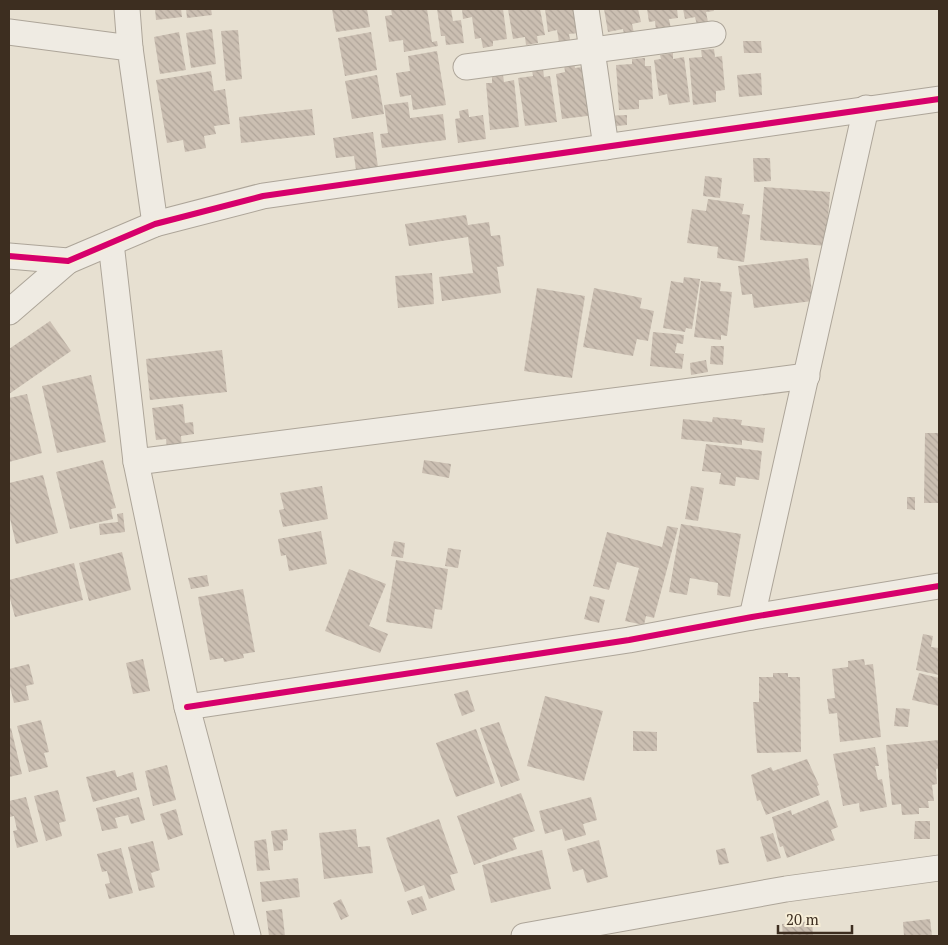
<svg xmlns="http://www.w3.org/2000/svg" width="948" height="945" font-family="'PT Serif',serif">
<defs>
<pattern id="building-back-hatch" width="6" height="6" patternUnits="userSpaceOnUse" patternTransform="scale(1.25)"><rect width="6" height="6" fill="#cbbfb2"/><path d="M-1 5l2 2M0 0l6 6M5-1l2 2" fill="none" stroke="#afa499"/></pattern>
</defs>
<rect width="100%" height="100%" fill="#e7e0d1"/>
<g fill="url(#building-back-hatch)">
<path d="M155,9H181L182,17L156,20Z"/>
<path d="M186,9H211L212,15L187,18Z"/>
<path d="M332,9H367L370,27L336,32Z"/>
<path d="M391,9H427L432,42L437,41L438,46L404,52L403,40L389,42L385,16L392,15Z"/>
<path d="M437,9H451L453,21L461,20L464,43L446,45L445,36H441Z"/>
<path d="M462,9H503L507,39L493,41V46L483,48L481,38L475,39L472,17L463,19Z"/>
<path d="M508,9H540L545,35L537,36L538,43L526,45L525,37L513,39Z"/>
<path d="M545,9H575L579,33L569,34L570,40L559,42L557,30L548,32Z"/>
<path d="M604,9H638L641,22L632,24L634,33L624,34L623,29L608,32Z"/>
<path d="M647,9H677L678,18L669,19L671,29L656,31L655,21L649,22Z"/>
<path d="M683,9H713L714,11L706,12L708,22L697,25L695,17L685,19Z"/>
<path d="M212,29L216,64L191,68L186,33Z"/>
<path d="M238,30L242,79L226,81L221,31Z"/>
<path d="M179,32L186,70L160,74L154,37Z"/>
<path d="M371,32L377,70L345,76L338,38Z"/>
<path d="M743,41H761L762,53H744Z"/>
<path d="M714,49L715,57L722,56L725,90L716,91V102L693,105L689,58L702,57L701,50Z"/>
<path d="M437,51L446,105L413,110L411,95L400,97L396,73L410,71L408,56Z"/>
<path d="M673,53V59L684,57L690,102L669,105L667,94L659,96L654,60L661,59L660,55Z"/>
<path d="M645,58V66H651L653,99L639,100V109L619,110L616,65L632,64V59Z"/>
<path d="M574,63L575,68L589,66L595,115L562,119L556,74L565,72L564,64Z"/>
<path d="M543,69L544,77L550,76L557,122L525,126L518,78L533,76L532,70Z"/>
<path d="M211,71L214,91L225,89L230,124L214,126L216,134L204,136L206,148L185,152L183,140L167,143L156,80Z"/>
<path d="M761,73L762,95L739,97L737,75Z"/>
<path d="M377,75L384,114L352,119L345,81Z"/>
<path d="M503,75L504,82L514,80L519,127L490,130L486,83H492V76Z"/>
<path d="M408,102L410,118L443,114L446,140L382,148L380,134L388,133L384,105Z"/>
<path d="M312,109L315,135L241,143L239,117Z"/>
<path d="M468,109L469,117L483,115L486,139L458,143L455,119L460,118L459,111Z"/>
<path d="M627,115V125L605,127V116Z"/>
<path d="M373,132L378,167L356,170L354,156L336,158L333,138Z"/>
<path d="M753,158H770L771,181L754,182Z"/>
<path d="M705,176L722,178L720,198L703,196Z"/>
<path d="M764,187L830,192L826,246L760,240Z"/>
<path d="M708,199L744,204L742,214L750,215L744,262L717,258L718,247L687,243L692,209L706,211Z"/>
<path d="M466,215L468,225L489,222L491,236L500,235L504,266L497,267L501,293L442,301L439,277L473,273L468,237L409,246L405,224Z"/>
<path d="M808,258L813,301L754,308L752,294L742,295L738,266Z"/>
<path d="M432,273L434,304L398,308L395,276Z"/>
<path d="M684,277L700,279L692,329L686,328L685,332L663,328L671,281L683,283Z"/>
<path d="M701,281L721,283L720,291L732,292L727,336L721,335V340L694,337Z"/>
<path d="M537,288L585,296L572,378L524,371Z"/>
<path d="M594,288L642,298L640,308L654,311L648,341L637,339L633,356L583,347Z"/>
<path d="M50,321L71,351L9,394V349Z"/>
<path d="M653,332L684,335L683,344L677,343L675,353L684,354L682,369L650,366Z"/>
<path d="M711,346H724L723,365L710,364Z"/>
<path d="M222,350L227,392L150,400L146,359Z"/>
<path d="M706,360L708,372L691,375L690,363Z"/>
<path d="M91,375L106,442L57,453L42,386Z"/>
<path d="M27,394L42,453L9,462V398Z"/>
<path d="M183,404L185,423L193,422L194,434L181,436L182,447L167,449L166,439L156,440L152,408Z"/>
<path d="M713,417L742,420L741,425L765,428L763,443L742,440V445L681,439L683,419L712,422Z"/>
<path d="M925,433H939V503H924Z"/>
<path d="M706,444L762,451L759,480L736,477L735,486L719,484L721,473L702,471Z"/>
<path d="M103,460L116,508L111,509L113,519L70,529L56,472Z"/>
<path d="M424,460L451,464L449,478L422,473Z"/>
<path d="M43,475L58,533L16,544L9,514V483Z"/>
<path d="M322,486L328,519L283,527L279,510L284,509L280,493Z"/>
<path d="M691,486L704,488L698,521L685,519Z"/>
<path d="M907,497H915V510L907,509Z"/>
<path d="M123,513L125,532L100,535L99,524L118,522L117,514Z"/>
<path d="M681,524L741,534L730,597L717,595L718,583L690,578L687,595L669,592Z"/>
<path d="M667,526L678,528L654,618L646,616L644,625L625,621L639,568L617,562L609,590L593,586L607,532L662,547Z"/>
<path d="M321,531L327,564L289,571L286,555L281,556L278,539Z"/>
<path d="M394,541L405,543L403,558L391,556Z"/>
<path d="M448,548L461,550L458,568L445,566Z"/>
<path d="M122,552L131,590L89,601L79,563Z"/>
<path d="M396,560L448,569L442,610L435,609L432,629L386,622Z"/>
<path d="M74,563L83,600L15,617L9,595V580Z"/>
<path d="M349,569L386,584L369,626L388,634L380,653L325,631Z"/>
<path d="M207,575L209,586L191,589L188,578Z"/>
<path d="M243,589L255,652L243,654L244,658L224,662L223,658L210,660L198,597Z"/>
<path d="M590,596L605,600L599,623L584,619Z"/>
<path d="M923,634L933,636L931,647L939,648V675L916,670Z"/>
<path d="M143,659L150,691L133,694L126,663Z"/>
<path d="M864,659L865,665L873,664L881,737L840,742L837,713L829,714L827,699L835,698L832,669L848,667V661Z"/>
<path d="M29,664L34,684L26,686L29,700L14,703L9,683V669Z"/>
<path d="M773,673H788V677H800L801,752L757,753L753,702H759V677H773Z"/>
<path d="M919,673L939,678V706L912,700Z"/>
<path d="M468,690L475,711L462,716L454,694Z"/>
<path d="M545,696L603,711L584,781L527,766Z"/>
<path d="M896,708L910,709L908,727L894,726Z"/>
<path d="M41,720L49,752L44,753L48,767L29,772L17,726Z"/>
<path d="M499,722L520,780L501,787L480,728Z"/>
<path d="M11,728L22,774L9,777V729Z"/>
<path d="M476,729L495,783L456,797L436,743Z"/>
<path d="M633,731L657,732V751H633Z"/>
<path d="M939,740V768L936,769L937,784L932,785L934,801H928L929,808H919V814L902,815L901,804L892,805L886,745Z"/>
<path d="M875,747L879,766H875L878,780L882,779L887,807L860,812L859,803L843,806L833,754Z"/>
<path d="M807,759L819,785L817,786L820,795L766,815L760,800L757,801L751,775L771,767L773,771Z"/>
<path d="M167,765L176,800L153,806L145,771Z"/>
<path d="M115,770L117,777L133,772L137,790L93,802L86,777Z"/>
<path d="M58,790L66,821L59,823L62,836L46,841L34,796Z"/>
<path d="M521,793L535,831L513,838L517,849L474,865L457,816Z"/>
<path d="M26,797L38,842L17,848L13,831L17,830L14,816L10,817L9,801Z"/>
<path d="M139,797L145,820L131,824L128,815L115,818L118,828L102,831L96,808Z"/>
<path d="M591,797L597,820L583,824L586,835L565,841L562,829L545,834L539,811Z"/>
<path d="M828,800L838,827L831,830L835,840L787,858L783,846L780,847L772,817L791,810L792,815Z"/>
<path d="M176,809L183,835L168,840L160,814Z"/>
<path d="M439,819L458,873L450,875L455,890L429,899L424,885L405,892L386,838Z"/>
<path d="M915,821H930V839H914Z"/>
<path d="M287,829L288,840L283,841V850L274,851L271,831Z"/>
<path d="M356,829L358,847L370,846L373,873L324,879L319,833Z"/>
<path d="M773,833L781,858L767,862L760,837Z"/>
<path d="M266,839L270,870L257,871L254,841Z"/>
<path d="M599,840L608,877L587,883L583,869L573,872L567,849Z"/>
<path d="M153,841L160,870L151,873L155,887L139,891L128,847Z"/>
<path d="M121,848L133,893L109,899L105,884L110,883L107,871L102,872L97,854Z"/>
<path d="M725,848L729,863L719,865L716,850Z"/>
<path d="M542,850L551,889L491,903L482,865Z"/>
<path d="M298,878L300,897L262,902L260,882Z"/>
<path d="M422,896L427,910L412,915L407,901Z"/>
<path d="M341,899L349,916L341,920L333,903Z"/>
<path d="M282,909L285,936H269L266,911Z"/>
<path d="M930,919L932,936H904L903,922Z"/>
<path d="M812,921L813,936H783L782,924Z"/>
</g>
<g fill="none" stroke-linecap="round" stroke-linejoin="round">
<g stroke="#ada599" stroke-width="27">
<g id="minor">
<path d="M127,9L130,48"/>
<path d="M586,9L606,147"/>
<path d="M9,32L130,48L155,224"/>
<path d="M466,67L713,34"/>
<path d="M111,243L136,462L187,707L248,936"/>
<path d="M9,256L68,261L155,224L263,196L939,99"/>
<path d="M9,312L68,261"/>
<path d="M136,462L807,376"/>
<path d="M752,617L866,108"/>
<path d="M187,707L629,640L752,617L939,586"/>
<path d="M524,936L786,889L939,868"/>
</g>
</g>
<use href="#minor" stroke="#efebe3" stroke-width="25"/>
<g stroke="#f7eed8" stroke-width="9">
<g id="cycleway">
<path d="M9,256L68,261L155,224L263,196L939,99"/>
<path d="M187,707L629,640L752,617L939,586"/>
</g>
</g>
<use href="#cycleway" stroke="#d6006c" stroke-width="6"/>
</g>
<rect width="948" height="945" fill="none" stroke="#3d2e20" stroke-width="20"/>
<path d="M778 925v8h74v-8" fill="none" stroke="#3d2e20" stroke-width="2.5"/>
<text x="786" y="925" font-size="15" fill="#3d2e20" stroke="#f7eed8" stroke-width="4" paint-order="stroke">20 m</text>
</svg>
